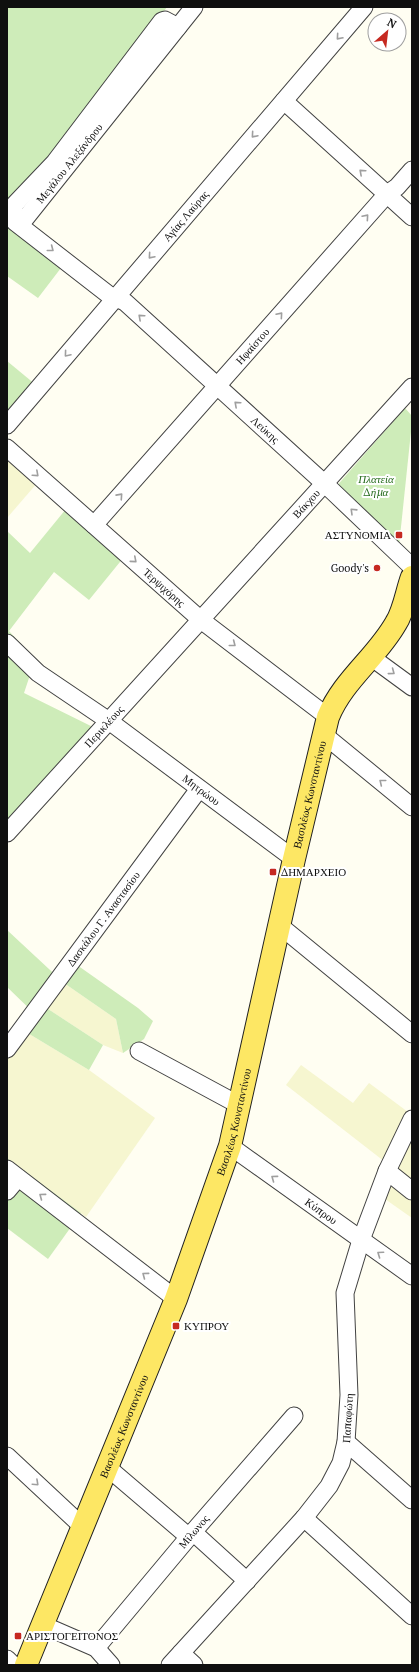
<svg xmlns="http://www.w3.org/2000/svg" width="419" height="1672" font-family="'PT Serif',serif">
<rect width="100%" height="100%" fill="#fffef2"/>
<g fill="#f6f6d0">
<path d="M7,452L38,482L7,518Z"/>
<path d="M64,983L116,1019L123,1053L103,1045L45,1007Z"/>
<path d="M26,1032L89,1070L155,1118L86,1217L7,1158V1057Z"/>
<path d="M301,1065L353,1103L369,1083L412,1115V1218L385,1199L398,1172L286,1085Z"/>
</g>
<g fill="#ceecb9">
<path d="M7,7H167L49,165L9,206L64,264L38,298L7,276Z"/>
<path d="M7,361L36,385L7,418Z"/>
<path d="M405,408L412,416V422L399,546L335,488Z"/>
<path d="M66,509L124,557L89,600L54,572L9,631L35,660L24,693L99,730L8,818L7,531L30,553Z"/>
<path d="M7,930L64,983L77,965L138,1008L153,1021L144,1039L123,1053L116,1019L64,983L45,1007L103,1045L89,1070L26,1032L38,1017L7,987Z"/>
<path d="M7,1158L81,1213L48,1259L7,1228Z"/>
</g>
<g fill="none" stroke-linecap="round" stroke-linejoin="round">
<g stroke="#424242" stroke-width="19">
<g id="minor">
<path id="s1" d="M178,27L165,20L162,21L55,162L15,204L11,217L15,222L109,295L125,302L325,484L412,567"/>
<path d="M284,101L412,217"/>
<path id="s2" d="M20,225L194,7"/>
<path id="s3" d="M7,425L364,7"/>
<path id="s4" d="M7,448L201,620L328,717"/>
<path id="s5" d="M94,525L387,194L397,187L412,170"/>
<path id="s6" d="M7,643L38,673L109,721L294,859"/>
<path d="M371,657L412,687"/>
<path d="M323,734L412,807"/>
<path id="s7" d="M7,833L412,387"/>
<path d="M279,925L412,1034"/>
<path id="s8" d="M7,1049L199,789"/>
<path d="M139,1051L239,1105"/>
<path id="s9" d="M230,1146L412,1276"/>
<path d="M7,1169L176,1299"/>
<path d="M387,1171L412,1191"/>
<path d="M7,1191L18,1178"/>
<path d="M346,1442L412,1500"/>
<path d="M7,1456L83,1527"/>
<path d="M107,1467L189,1537"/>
<path d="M304,1518L412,1616"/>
<path d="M193,1532L247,1581"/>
<path d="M43,1625L96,1648L111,1665"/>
<path id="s10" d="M96,1648L193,1532L294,1416"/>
<path d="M181,1653L194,1665"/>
<path d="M7,1659L13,1665"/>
<path id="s11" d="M170,1665L304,1518L329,1486L341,1463L346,1442L349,1395L345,1293L361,1240L387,1171L412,1119"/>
</g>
</g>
<g stroke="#202020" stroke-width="24">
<g id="major">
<path id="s12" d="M26,1665L176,1299L230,1146L294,859L328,717C343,680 377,657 396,623C404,611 407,590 412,577"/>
</g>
</g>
<use href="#minor" stroke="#fff" stroke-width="17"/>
<use href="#major" stroke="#fde764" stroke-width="22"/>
</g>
<defs><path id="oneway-chevron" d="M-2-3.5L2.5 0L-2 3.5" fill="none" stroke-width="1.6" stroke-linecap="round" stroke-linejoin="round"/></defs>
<g stroke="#9f9f9f">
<use href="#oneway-chevron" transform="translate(339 37) rotate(131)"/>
<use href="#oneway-chevron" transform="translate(254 135) rotate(131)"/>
<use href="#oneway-chevron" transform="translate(362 172) rotate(-138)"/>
<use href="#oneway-chevron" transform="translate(366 217) rotate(-49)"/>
<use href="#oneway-chevron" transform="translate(51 249) rotate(38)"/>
<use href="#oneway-chevron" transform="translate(151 256) rotate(131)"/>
<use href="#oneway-chevron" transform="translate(280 315) rotate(-49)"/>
<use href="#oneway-chevron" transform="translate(141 317) rotate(-138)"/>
<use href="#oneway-chevron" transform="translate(67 354) rotate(130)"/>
<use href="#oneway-chevron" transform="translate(237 404) rotate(-138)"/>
<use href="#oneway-chevron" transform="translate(36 474) rotate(42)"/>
<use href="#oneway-chevron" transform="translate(120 496) rotate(-48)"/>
<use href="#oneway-chevron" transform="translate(353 511) rotate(-136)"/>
<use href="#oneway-chevron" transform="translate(134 560) rotate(41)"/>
<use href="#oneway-chevron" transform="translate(233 644) rotate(38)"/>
<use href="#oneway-chevron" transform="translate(392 672) rotate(37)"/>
<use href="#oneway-chevron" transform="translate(382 782) rotate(-141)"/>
<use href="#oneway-chevron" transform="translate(274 1178) rotate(-144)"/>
<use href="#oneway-chevron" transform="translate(42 1196) rotate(-143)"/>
<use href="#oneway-chevron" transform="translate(380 1254) rotate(-145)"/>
<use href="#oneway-chevron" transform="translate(145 1275) rotate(-143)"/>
<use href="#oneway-chevron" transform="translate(36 1483) rotate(43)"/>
</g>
<g fill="#c62921" stroke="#fff" stroke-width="1.5">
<rect x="395" y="531" width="8" height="8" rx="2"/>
<circle cx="377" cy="568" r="4"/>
<rect x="269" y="868" width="8" height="8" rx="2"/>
<rect x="172" y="1322" width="8" height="8" rx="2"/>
<rect x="14" y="1632" width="8" height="8" rx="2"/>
</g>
<g text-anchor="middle" stroke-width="4" stroke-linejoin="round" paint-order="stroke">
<g font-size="11" fill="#0f0f0f" stroke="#fff">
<text dy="4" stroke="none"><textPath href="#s2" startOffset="79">Μεγάλου Αλεξάνδρου</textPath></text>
<text dy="4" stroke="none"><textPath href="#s3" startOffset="275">Αγίας Λαύρας</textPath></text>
<text dy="4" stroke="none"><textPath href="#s5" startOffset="239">Ηφαίστου</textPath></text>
<text dy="4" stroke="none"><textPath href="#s1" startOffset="599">Λεύκης</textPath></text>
<text dy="4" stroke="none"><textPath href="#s7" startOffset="445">Βάκχου</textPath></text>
<text dy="4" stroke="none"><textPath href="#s4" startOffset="210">Τερψιχόρης</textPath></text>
<text dy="4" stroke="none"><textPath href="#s7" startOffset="144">Περικλέους</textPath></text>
<text dy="4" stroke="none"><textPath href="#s6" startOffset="244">Μητρώου</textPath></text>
<text dy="4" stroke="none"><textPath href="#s12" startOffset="918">Βασιλέως Κωνσταντίνου</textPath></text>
<text dy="4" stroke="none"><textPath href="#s8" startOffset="162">Δασκάλου Γ. Αναστασίου</textPath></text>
<text dy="4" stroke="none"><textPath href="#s12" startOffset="582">Βασιλέως Κωνσταντίνου</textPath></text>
<text dy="4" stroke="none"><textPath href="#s9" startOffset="112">Κύπρου</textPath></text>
<text dy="4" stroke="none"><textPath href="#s11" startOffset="311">Παπαφώτη</textPath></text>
<text dy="4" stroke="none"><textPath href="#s12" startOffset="258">Βασιλέως Κωνσταντίνου</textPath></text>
<text dy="4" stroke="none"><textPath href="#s10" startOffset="152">Μίλωνος</textPath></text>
</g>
<g font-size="11" font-style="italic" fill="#256b1c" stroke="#fff">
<text x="376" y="483">Πλατεία<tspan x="376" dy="13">Δήμα</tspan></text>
</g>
<g font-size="11" fill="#0f0f0f" stroke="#fff" text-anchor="start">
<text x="391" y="539" text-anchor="end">ΑΣΤΥΝΟΜΙΑ</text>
<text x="369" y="572" text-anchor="end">Goody's</text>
<text x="281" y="876">ΔΗΜΑΡΧΕΙΟ</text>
<text x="184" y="1330">ΚΥΠΡΟΥ</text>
<text x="26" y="1640">ΑΡΙΣΤΟΓΕΙΤΟΝΟΣ</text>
</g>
</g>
<rect width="419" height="1672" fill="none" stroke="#0f0f0f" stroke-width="16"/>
<g transform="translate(387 32) rotate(28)"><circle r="19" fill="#ffffff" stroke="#9f9f9f"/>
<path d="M0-3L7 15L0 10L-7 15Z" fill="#c62921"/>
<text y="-6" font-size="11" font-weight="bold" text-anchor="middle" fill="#0f0f0f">N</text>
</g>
</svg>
